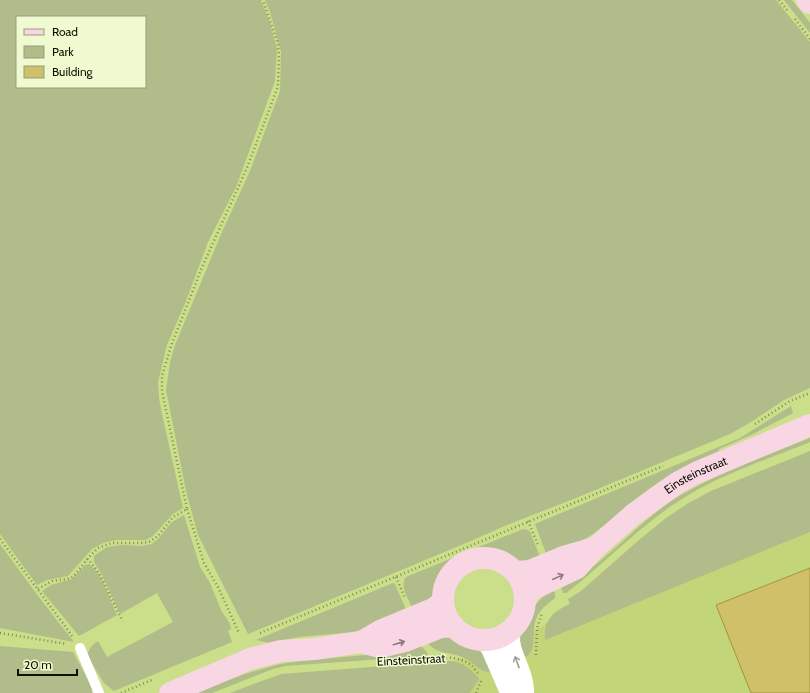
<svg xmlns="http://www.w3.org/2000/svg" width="810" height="693" font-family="Cabin,sans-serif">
<rect width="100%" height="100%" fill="#cbde8a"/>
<path fill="#c2d679" d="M810,458V693H231L261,681L359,669L445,663L480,653L519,637L542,627L660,524Z"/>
<g fill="#b0bc89" fill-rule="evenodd">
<path d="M0,0H261L270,23L277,49L275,81L236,187L208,242L186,301L167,345L158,382L159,398L162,414L183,508L173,514L153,536L146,540H116L103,543L92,549L68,576L47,580L37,585L0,534ZM17,17H145V87H17Z"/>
<path d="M265,0H776L810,42V388L784,400L751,422L730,434L576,498L507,525L466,543L248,634L198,535L186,491L166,390L170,362L175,345L222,232L250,171L280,91L281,52L270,12Z"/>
<path d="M784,0H792L810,23V33Z"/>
<path d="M791,406L793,413L751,435L719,449V451C689,463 662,478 637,498C618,512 602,530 581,541C571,547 558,551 547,556L535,524L740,438Z"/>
<path d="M810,438V442C771,458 726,473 690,494C649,518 615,553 579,583L566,593H563L561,587C574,579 587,572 599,562C623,542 645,519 671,501C714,474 763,457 810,438Z"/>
<path d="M810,451V532L545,640C543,620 554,611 570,604L568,599L581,591L639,540L666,518L687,504L711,491Z"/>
<path d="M184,515L200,567L210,583L221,610L230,624L231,629L228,631L232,642L114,691L104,683L88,657C87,650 92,645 98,641L107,657L173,622L157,593L120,614C111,596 105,578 94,562V556L107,547L122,545L141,546L152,544L158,539L172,522Z"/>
<path d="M523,529L528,530L530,532L541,559C533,560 524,562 517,562C511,561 505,557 499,555C481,549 461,554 448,568C440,577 438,590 429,600C425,604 418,607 413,609C409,600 399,586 406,577Z"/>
<path d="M0,544C24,577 48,610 74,642L0,628Z"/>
<path d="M89,564C103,574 110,600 117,615L79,636L42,591L51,585L72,579L85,565Z"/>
<path d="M393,583L395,584L407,612L367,629L353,632L298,637L270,643L256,640Z"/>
<path d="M554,589L555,594V598C547,604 540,609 536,619C531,632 538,654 523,658C518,638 520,637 528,619C535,604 539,599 554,589Z"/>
<path d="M442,637C457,638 478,646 487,659C489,663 490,667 492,671C480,675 475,662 464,658C450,651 438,656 427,642Z"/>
<path d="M418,643L427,652L428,655L425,656L285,666L273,669L212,693H195L245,674L280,664L310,660L377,654Z"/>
<path d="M0,646L73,652L92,687V693H0Z"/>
<path d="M449,661C463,662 470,668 479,679L470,693H230L281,674Z"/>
</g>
<path fill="#d0c069" stroke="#a4943c" d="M810,568V693H751L716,605Z"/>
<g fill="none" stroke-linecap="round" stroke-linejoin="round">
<g stroke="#7f8c53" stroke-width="2.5" stroke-dasharray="1 3" stroke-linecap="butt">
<path d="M779,0L788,11"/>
<path d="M795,19L810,39"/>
<path d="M755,424L790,401L810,393"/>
<path d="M187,509L204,563L219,589L239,633"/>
<path d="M528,521L538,545"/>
<path d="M0,539L62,622L72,636"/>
<path d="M87,559C105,575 110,601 123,621"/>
<path d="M396,577L405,598"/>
<path d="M38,589L52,581L67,579L73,577L89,557L98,548L112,543H141L149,542L158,536L173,517L187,509L162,391V376L171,346L203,265L246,170L265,121L278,86L279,55L278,44L263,0"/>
<path d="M0,633L67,644"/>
<path d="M260,633L663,466"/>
<path d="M536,655L537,628L542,613"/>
<path d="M418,659C436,659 457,653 472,666C474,668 476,671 478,673"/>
<path d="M121,693L154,679"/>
<path d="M476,693L482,679"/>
</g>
<path stroke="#fff" stroke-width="10" d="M80,648L99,693"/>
<g stroke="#fff" stroke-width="20">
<path d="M510,631C507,653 525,671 524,693"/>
<path d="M483,640L489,644L509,690L513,693"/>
</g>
<g stroke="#f9d6e3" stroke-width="22">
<path d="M807,0L810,3"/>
<circle cx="484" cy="599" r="41"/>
<path d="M516,572L530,571L566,556L595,548"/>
<path id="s1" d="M526,598L531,591L539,586L577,568L595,548L634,514L677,483L696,473L810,425"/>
<path d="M361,642L380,631L433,609L439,605L443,599"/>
<path d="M170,693L250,659L281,651L314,649L361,642L380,647L405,641L441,627L453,626"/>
</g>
</g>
<defs><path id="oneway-shaft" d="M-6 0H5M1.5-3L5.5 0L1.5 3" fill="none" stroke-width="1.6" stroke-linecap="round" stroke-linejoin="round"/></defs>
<g stroke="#8f7d7d">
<use href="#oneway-shaft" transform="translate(558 577) rotate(-25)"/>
<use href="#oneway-shaft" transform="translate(399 643) rotate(-16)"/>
</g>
<use stroke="#9ea099" href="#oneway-shaft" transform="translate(517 662) rotate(-110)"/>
<g text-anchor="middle" stroke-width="3" stroke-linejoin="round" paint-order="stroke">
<g font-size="12" fill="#0d1100" stroke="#f0fad1">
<text dy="4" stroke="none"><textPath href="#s1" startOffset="212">Einsteinstraat</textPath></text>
<text transform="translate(411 660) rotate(-3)" y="4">Einsteinstraat</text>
</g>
</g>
<rect x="16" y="16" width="130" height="72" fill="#f0fad1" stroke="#959d7d"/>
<rect x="24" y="29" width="20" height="6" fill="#f9d6e3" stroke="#959d7d"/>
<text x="52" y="36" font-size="12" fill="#0d1100">Road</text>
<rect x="24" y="46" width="20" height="12" fill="#b0bc89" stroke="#959d7d"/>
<text x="52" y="56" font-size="12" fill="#0d1100">Park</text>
<rect x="24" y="66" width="20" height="12" fill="#d0c069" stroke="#959d7d"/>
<text x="52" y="76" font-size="12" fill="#0d1100">Building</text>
<path d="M18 669v6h59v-6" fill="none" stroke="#0d1100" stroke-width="2"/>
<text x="24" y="669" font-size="12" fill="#0d1100" stroke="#f0fad1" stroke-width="3" paint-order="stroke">20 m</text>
</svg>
